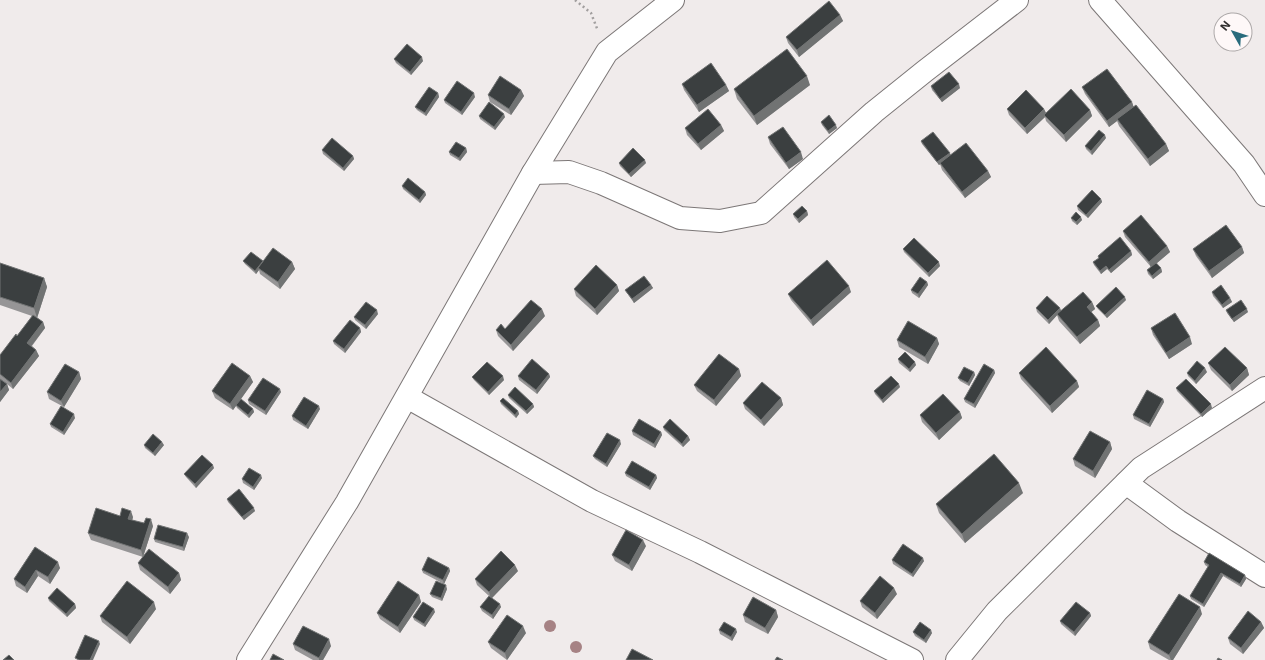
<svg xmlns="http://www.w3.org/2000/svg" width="1265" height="660" font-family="Inter,sans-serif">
<rect width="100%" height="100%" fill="#f0ebeb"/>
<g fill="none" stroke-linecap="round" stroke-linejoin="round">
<g stroke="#7c7777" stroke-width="24">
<g id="minor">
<path d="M1100,0L1244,164L1265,195"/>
<path d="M533,173L569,172L601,183L680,218L720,221L761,213L874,112L925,71L1017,0"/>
<path d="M407,397L592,501L700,552L912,660"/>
<path d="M1126,483L1178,521L1265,576"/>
<path d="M248,660L347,502L533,173L607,52L673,0"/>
<path d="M957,660L997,611L1141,468L1265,388"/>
</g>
</g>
<path stroke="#a29f9f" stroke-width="2.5" stroke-dasharray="2 3" stroke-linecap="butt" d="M575,0L591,13L598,31"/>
<use href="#minor" stroke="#fff" stroke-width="22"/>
</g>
<g fill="#a68284">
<circle cx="550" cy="626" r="6"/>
<circle cx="576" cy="647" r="6"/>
</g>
<g fill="#969596">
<path d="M840,15L843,21L799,57L788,43L786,37Z"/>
<path d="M394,59L423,61L411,75L396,63Z"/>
<path d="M682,84L726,85L729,91L699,112L684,90Z"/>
<path d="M810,85L757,125L737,99L734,89Z"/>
<path d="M931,86L960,88L942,102L932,90Z"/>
<path d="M1082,87L1132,102L1133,106L1166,144L1169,151L1150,166L1119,126L1117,121L1109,127L1085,94Z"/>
<path d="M521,90L524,96L511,115L490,102L488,95Z"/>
<path d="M438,93L439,97L426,116L417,110L415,107Z"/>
<path d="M475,97L462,115L445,103L444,100Z"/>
<path d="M1007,109H1044L1046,113L1090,110L1092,116L1066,142L1046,121L1045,117L1027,134L1009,115Z"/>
<path d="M479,116L505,117L495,130L480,119Z"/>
<path d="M821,122L837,128L829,134L822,125Z"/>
<path d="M721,125L724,131L701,150L687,135L685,128Z"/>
<path d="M768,137L803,159L789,169L770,144Z"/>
<path d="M1106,138L1092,155L1086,149L1085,146Z"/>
<path d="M921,141L950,155L988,171L991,177L965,198L942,170L940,164L939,165L922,144Z"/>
<path d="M466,148L467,152L460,161L450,155L449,152Z"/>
<path d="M322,150L353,156L354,159L344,171L323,154Z"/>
<path d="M619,163H646L631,177L620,166Z"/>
<path d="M402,186L425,192L426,195L420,203L403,189Z"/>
<path d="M1101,199L1102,202L1088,218L1078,210L1077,206Z"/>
<path d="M807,211L808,215L799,223L794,217L793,214Z"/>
<path d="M1071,218L1082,220L1077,225L1072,221Z"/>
<path d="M1123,231L1167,246L1170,252L1157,263L1161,268L1162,272L1153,279L1148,274L1147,270L1151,267L1125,237Z"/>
<path d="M1242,247L1244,253L1212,278L1196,256L1193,249Z"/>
<path d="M903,249L940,266L929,277L904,252Z"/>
<path d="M1131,251L1132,255L1111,273L1107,269L1101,274L1094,265L1093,262L1099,258L1098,256Z"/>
<path d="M243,261H263L292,262L295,269L280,289L260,274L259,270L256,274L245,264Z"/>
<path d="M0,263L44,278L47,287L37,318L43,322L45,328L32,346L36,350L39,356L13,389L7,384L9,390L0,402V355L17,336L32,316L0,305Z"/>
<path d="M927,282L928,285L919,298L912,293L911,290Z"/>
<path d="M617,285L619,291L597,315L576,296L574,289Z"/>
<path d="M651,285L653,288L634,303L627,293L625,290Z"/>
<path d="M851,292L813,326L791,300L788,294Z"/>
<path d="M1212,292L1230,298L1232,302L1223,308L1213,296Z"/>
<path d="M1126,300L1107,318L1098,309L1096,306Z"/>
<path d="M1092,302L1095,309L1091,312L1098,320L1100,326L1080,344L1059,321L1057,315L1049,324L1037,312L1036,308H1060L1061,311Z"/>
<path d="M1226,310L1248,312L1234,322L1227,313Z"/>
<path d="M378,314L366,329L355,320L354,317Z"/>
<path d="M545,316L513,351L498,336L496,330L505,329Z"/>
<path d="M360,328L361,332L345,353L334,344L333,341Z"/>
<path d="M1151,328L1192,344L1169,359L1153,335Z"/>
<path d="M937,338L939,344L928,364L899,347L897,340Z"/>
<path d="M898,359L916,365L910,372L899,363Z"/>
<path d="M1208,363L1247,368L1249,375L1232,391L1211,370Z"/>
<path d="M739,369L741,376L716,406L697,391L694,385Z"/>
<path d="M994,370L995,373L975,408L965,402L964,399Z"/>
<path d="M79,372L81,379L64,407L49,399L47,392Z"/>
<path d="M974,372L975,375L969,386L960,381L958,378Z"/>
<path d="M1207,372L1196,384L1188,376L1187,373Z"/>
<path d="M1019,373L1077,381L1079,387L1052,413L1021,379Z"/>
<path d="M549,374L550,377L537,394L519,380L518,376Z"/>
<path d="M250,376L253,382L241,399L253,409L254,412L249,418L237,408L236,406L233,410L215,398L212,391Z"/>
<path d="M472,377L504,380L489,395L474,380Z"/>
<path d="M900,387L883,403L875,394L874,391Z"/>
<path d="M1176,388L1212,408L1202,417L1177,391Z"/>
<path d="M281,392L266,415L249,404L248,400Z"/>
<path d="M508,395L533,404L534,407L527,414L509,398Z"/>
<path d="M781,398L783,405L764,426L745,409L743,403Z"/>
<path d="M1163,399L1164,402L1150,427L1134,419L1133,415Z"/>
<path d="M500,401L518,411L519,414L516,418L501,404Z"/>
<path d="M320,409L308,429L293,420L292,416Z"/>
<path d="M960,412L962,418L939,440L922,422L920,415Z"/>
<path d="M75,418L64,435L51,427L50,424Z"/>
<path d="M663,427L688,436L690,440L683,447L664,430Z"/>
<path d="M632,431L661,432L662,435L655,448L633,435Z"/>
<path d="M1110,442L1112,449L1095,478L1075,466L1073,459Z"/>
<path d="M621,444L607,467L595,459L593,456Z"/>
<path d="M144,445H164L155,456L145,448Z"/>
<path d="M214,468L196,488L186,477L184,474Z"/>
<path d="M625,473L656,475L657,478L650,490L626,476Z"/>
<path d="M262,478L254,490L243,483L242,479Z"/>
<path d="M1023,493L965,543L939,513L936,504Z"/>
<path d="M227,499L255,511L244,520L228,502Z"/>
<path d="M133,517L132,520L153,526L143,557L179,573L181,580L170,594L140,570L138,563L143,557L91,540L88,533Z"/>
<path d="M189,537L184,551L155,542L154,539Z"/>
<path d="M646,546L632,571L615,561L612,555Z"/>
<path d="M35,547L60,568L50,584L38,576L27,593L16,586L14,579Z"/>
<path d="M892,560L924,561L913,577L893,564Z"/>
<path d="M1204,562L1245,575L1246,579L1241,587L1223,576L1204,607L1191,599L1190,596L1208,567L1205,565Z"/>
<path d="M449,568L450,571L444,584L423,573L422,570Z"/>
<path d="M518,571L492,598L501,607L493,619L482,611L480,607L489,596L477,585L475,579Z"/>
<path d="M447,589L442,601L432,597L430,594Z"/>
<path d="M897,594L877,619L862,607L860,601Z"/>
<path d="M419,595L421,602L400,633L380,619L377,613Z"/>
<path d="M48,598L75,604L76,608L67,617L49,601Z"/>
<path d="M156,609L130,644L102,622L100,616Z"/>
<path d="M776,610L778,617L768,634L745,622L743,615Z"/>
<path d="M435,612L425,627L414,620L413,617Z"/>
<path d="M1090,613L1091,616L1075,636L1061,624L1060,621Z"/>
<path d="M1202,614L1173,660H1169L1150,649L1148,642Z"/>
<path d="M1261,622L1264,628L1243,654L1230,644L1228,638Z"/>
<path d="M719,630L737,632L732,641L720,634Z"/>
<path d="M913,632L932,633L926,643L915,636Z"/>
<path d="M526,633L507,660L491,648L488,642Z"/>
<path d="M293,644L331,646L323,660H313L295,650Z"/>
</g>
<g fill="#717373">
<path d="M840,15L843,21L799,57L797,50Z"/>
<path d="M422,57L423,61L411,75L410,72Z"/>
<path d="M807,76L810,85L757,125L754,116Z"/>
<path d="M959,84L960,88L942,102L940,99Z"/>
<path d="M726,85L729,91L699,112L697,105Z"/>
<path d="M521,90L524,96L511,115L509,109Z"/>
<path d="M438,93L439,97L426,116L425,113Z"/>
<path d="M474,93L475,97L462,115L461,112Z"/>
<path d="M1132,102L1134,108L1117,119V121L1109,127L1107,121Z"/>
<path d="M1044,109L1047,115H1044L1045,117L1027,134L1025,128Z"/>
<path d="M1090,110L1092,116L1066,142L1064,135Z"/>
<path d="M504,114L505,117L495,130L494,127Z"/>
<path d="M721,125L724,131L701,150L698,144Z"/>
<path d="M836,125L837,128L829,134L828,131Z"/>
<path d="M1105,135L1106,138L1092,155L1091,151Z"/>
<path d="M1166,144L1169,151L1150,166L1148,159Z"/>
<path d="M466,148L467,152L460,161L459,158Z"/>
<path d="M801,152L803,159L789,169L786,163Z"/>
<path d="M950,153L951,156L939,165L937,162Z"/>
<path d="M353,156L354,159L344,171L343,168Z"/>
<path d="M645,160L646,163L631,177L629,174Z"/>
<path d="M988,171L991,177L965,198L962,192Z"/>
<path d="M425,192L426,195L420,203L419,200Z"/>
<path d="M1101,199L1102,202L1088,218L1086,215Z"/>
<path d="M807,211L808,215L799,223L798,219Z"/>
<path d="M1081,217L1082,220L1077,225L1076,222Z"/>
<path d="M1167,246L1170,252L1151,268L1149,262Z"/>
<path d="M1242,247L1244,253L1212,278L1209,271Z"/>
<path d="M1131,251L1132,255L1111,273L1109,270Z"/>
<path d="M263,261L258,268L259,270L256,274L255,271Z"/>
<path d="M292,262L295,269L280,289L278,282Z"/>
<path d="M939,262L940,266L929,277L928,273Z"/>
<path d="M1106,266L1107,269L1101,274L1100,271Z"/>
<path d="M1161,268L1162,272L1153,279L1152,276Z"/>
<path d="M44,278L47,287L37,318L34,308Z"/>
<path d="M927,282L928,285L919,298L918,294Z"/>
<path d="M617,285L619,291L597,315L595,309Z"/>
<path d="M651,285L653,288L634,303L632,299Z"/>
<path d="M849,286L851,292L813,326L811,320Z"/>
<path d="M1125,297L1126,300L1107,318L1105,315Z"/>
<path d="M1230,298L1232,302L1223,308L1222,305Z"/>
<path d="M1092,302L1095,309L1089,314L1087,307Z"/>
<path d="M1060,308L1061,311L1049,324L1048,320Z"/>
<path d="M542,309L545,316L513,351L511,345Z"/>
<path d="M1247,309L1248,312L1234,322L1232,319Z"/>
<path d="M377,310L378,314L366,329L365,325Z"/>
<path d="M1098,320L1100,326L1080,344L1077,337Z"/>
<path d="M43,322L45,328L29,349L27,343Z"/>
<path d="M360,328L361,332L345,353L344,349Z"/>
<path d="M1190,337L1192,344L1169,359L1166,353Z"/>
<path d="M937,338L939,344L928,364L925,357Z"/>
<path d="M36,350L39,356L13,389L11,383Z"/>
<path d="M915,362L916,365L910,372L909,369Z"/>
<path d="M1205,368L1207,372L1196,384L1195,381Z"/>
<path d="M1247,368L1249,375L1232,391L1230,385Z"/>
<path d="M739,369L741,376L716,406L714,400Z"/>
<path d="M994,370L995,373L975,408L974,404Z"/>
<path d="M79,372L81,379L64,407L61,401Z"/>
<path d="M974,372L975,375L969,386L968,383Z"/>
<path d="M549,374L550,377L537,394L536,390Z"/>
<path d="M250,376L253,382L233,410L230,404Z"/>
<path d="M503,376L504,380L489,395L488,392Z"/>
<path d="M1077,381L1079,387L1052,413L1050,406Z"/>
<path d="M7,384L9,390L0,402V392Z"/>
<path d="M899,384L900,387L883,403L882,400Z"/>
<path d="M280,389L281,392L266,415L265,411Z"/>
<path d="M781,398L783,405L764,426L761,420Z"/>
<path d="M1163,399L1164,402L1150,427L1149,424Z"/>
<path d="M533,404L534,407L527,414L526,411Z"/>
<path d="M1211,404L1212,408L1202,417L1201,414Z"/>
<path d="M319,406L320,409L308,429L306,426Z"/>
<path d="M253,409L254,412L249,418L248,415Z"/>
<path d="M518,411L519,414L516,418L515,415Z"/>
<path d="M960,412L962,418L939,440L936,433Z"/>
<path d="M74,414L75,418L64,435L63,432Z"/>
<path d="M661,432L662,435L655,448L654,444Z"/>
<path d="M688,436L690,440L683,447L682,444Z"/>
<path d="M620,440L621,444L607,467L606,464Z"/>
<path d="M162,442L164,445L155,456L153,453Z"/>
<path d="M1110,442L1112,449L1095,478L1093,471Z"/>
<path d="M213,465L214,468L196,488L195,484Z"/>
<path d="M261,475L262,478L254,490L253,487Z"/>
<path d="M656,475L657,478L650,490L649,487Z"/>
<path d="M1019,483L1023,493L965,543L962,534Z"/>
<path d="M254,508L255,511L244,520L242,517Z"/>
<path d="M131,511L133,517L131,525L128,519Z"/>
<path d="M151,519L153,526L143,557L141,550Z"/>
<path d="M187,533L189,537L184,551L183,547Z"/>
<path d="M643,540L646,546L632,571L629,565Z"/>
<path d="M923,558L924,561L913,577L912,574Z"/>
<path d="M58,562L60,568L50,584L48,577Z"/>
<path d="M515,565L518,571L491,599L489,592Z"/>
<path d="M449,568L450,571L444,584L443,580Z"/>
<path d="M36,570L38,576L27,593L25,587Z"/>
<path d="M179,573L181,580L170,594L168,587Z"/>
<path d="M1221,573L1223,576L1204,607L1203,604Z"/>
<path d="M1245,575L1246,579L1241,587L1240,584Z"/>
<path d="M446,585L447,589L442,601L441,598Z"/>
<path d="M894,588L897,594L877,619L875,613Z"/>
<path d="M419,595L421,602L400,633L398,627Z"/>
<path d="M154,602L156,609L130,644L127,637Z"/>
<path d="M75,604L76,608L67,617L66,614Z"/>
<path d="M500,604L501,607L493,619L492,615Z"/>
<path d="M1200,607L1202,614L1173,660H1171L1169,655Z"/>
<path d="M434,609L435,612L425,627L424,624Z"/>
<path d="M776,610L778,617L768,634L765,628Z"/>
<path d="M1090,613L1091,616L1075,636L1074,632Z"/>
<path d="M1261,622L1264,628L1243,654L1241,648Z"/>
<path d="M523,626L526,633L507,660L505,653Z"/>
<path d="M736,629L737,632L732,641L731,637Z"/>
<path d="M931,630L932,633L926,643L924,640Z"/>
<path d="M329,639L331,646L323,660H319V658Z"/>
<path d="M99,641L100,644L93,660H90Z"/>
</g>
<g fill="#3b3f40" stroke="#717373">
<path d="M829,1L840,15L797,50L786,37Z"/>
<path d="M407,44L422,57L410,72L394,59Z"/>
<path d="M787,49L807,76L754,116L734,89Z"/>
<path d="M711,63L726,85L697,105L682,84Z"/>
<path d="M1107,69L1132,102L1107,121L1082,87Z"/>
<path d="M949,72L959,84L940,99L931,86Z"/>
<path d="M500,76L521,90L509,109L488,95Z"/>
<path d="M457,81L474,93L461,112L444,100Z"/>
<path d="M429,87L438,93L425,113L415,107Z"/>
<path d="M1071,89L1090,110L1064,135L1044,115Z"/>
<path d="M1026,90L1044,109L1025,128L1007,109Z"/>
<path d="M489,102L504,114L494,127L479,116Z"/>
<path d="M1136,105L1166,144L1148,159L1117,119Z"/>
<path d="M708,109L721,125L698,144L685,128Z"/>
<path d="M829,115L836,125L828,131L821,122Z"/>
<path d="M783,127L801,152L786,163L768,137Z"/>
<path d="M1099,130L1105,135L1091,151L1085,146Z"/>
<path d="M933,132L950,153L937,162L921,141Z"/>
<path d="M332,138L353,156L343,168L322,150Z"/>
<path d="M456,142L466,148L459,158L449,152Z"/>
<path d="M966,143L988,171L962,192L940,163Z"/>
<path d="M633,148L645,160L629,174L619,163Z"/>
<path d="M408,178L425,192L419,200L402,186Z"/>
<path d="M1092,190L1101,199L1086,215L1077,206Z"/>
<path d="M802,206L807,211L798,219L793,214Z"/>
<path d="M1076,212L1081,217L1076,222L1071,218Z"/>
<path d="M1141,215L1167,246L1149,262L1123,231Z"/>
<path d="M1226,225L1242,247L1209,271L1193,249Z"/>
<path d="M1120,237L1131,251L1109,270L1106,266L1100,271L1093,262L1099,258L1098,256Z"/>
<path d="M914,238L939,262L928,273L903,249Z"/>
<path d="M273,248L292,262L278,282L258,268Z"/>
<path d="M251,252L263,261L255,271L243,261Z"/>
<path d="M827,260L849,286L811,320L788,294Z"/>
<path d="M0,263L44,278L34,308L0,297Z"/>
<path d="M1156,263L1161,268L1152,276L1147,270Z"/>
<path d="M596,265L617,285L595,309L574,289Z"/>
<path d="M644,276L651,285L632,299L625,290Z"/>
<path d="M920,277L927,282L918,294L911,290Z"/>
<path d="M1221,285L1230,298L1222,305L1212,292Z"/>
<path d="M1116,287L1125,297L1105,315L1096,306Z"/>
<path d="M1083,292L1092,302L1087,307L1098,320L1077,337L1057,314Z"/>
<path d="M1047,296L1060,308L1048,320L1036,308Z"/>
<path d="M531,300L542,309L511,345L496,330L501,324L505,329Z"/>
<path d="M1241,300L1247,309L1232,319L1226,310Z"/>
<path d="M366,302L377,310L365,325L354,317Z"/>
<path d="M1175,313L1190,337L1166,353L1151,328Z"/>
<path d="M33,315L43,322L27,343L36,350L11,383L0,374V355L16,334L17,336Z"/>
<path d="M350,320L360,328L344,349L333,341Z"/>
<path d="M908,321L937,338L925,357L897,340Z"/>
<path d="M1046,347L1077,381L1050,406L1019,373Z"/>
<path d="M1225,347L1247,368L1230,385L1208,363Z"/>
<path d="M905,352L915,362L909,369L898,359Z"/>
<path d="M719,354L739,369L714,400L694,385Z"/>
<path d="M532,359L549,374L536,390L518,376Z"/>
<path d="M1197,361L1205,368L1195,381L1187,373Z"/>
<path d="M487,362L503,376L488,392L472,377Z"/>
<path d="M232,363L250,376L230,404L212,391Z"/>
<path d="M65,364L79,372L61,401L47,392Z"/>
<path d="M984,364L994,370L974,404L964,399Z"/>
<path d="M964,367L974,372L968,383L958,378Z"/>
<path d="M891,376L899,384L882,400L874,391Z"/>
<path d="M263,378L280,389L265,411L248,400Z"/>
<path d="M0,379L7,384L0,392Z"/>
<path d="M1186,379L1211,404L1201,414L1176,388Z"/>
<path d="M762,382L781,398L761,420L743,403Z"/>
<path d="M515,387L533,404L526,411L508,395Z"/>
<path d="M1147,390L1163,399L1149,424L1133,415Z"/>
<path d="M943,394L960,412L936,433L920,415Z"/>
<path d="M304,397L319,406L306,426L292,416Z"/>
<path d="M503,398L518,411L515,415L500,401Z"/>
<path d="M241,399L253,409L248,415L236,405Z"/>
<path d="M61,406L74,414L63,432L50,424Z"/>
<path d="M639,419L661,432L654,444L632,431Z"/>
<path d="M670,419L688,436L682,444L663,427Z"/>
<path d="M1090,431L1110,442L1093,471L1073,459Z"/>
<path d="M607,433L620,440L606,464L593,456Z"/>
<path d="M153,434L162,442L153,453L144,445Z"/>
<path d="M994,454L1019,483L962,534L936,504Z"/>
<path d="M202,455L213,465L195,484L184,474Z"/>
<path d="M632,461L656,475L649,487L625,473Z"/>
<path d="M249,468L261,475L253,487L242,479Z"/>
<path d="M239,489L254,508L242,517L227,499Z"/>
<path d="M96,508L120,516L122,508L131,511L128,519L144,523L146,518L151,519L141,550L88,533Z"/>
<path d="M158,525L187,533L183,547L154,539Z"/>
<path d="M626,530L643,540L629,565L612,555Z"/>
<path d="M903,544L923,558L912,574L892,560Z"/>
<path d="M35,547L58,562L48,577L36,570L25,587L14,579Z"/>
<path d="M149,549L179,573L168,587L138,563Z"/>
<path d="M501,551L515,565L489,592L475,579Z"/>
<path d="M1209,553L1245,575L1240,584L1221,573L1203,604L1190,596L1209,565L1204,562Z"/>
<path d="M428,557L449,568L443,580L422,570Z"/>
<path d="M880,576L894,588L875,613L860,601Z"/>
<path d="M127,581L154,602L127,637L100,616Z"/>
<path d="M398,581L419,595L398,627L377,613Z"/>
<path d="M436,581L446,585L441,598L430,594Z"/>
<path d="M57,588L75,604L66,614L48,598Z"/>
<path d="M1179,594L1200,607L1169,655L1148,642Z"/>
<path d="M489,596L500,604L492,615L480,607Z"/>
<path d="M753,597L776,610L765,628L743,615Z"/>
<path d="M423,602L434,609L424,624L413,617Z"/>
<path d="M1076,602L1090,613L1074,632L1060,621Z"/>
<path d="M1248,611L1261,622L1241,648L1228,638Z"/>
<path d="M507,615L523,626L505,653L488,642Z"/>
<path d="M724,622L736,629L731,637L719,630Z"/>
<path d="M920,622L931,630L924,640L913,632Z"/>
<path d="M303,626L329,639L319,658L293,644Z"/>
<path d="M85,635L99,641L90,660H79L75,658Z"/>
<path d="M632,649L653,660H626Z"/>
<path d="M273,654L284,660H270Z"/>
<path d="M9,655L14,660H3Z"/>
<path d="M777,657L783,660H775Z"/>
<path d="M1218,658L1222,660H1217Z"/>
</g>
<g transform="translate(1233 32) rotate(309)"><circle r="19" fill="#fef8f8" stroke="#aca8a8"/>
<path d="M0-3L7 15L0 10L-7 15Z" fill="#296c7d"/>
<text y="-6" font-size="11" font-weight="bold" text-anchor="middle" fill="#312f2f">N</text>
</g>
</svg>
